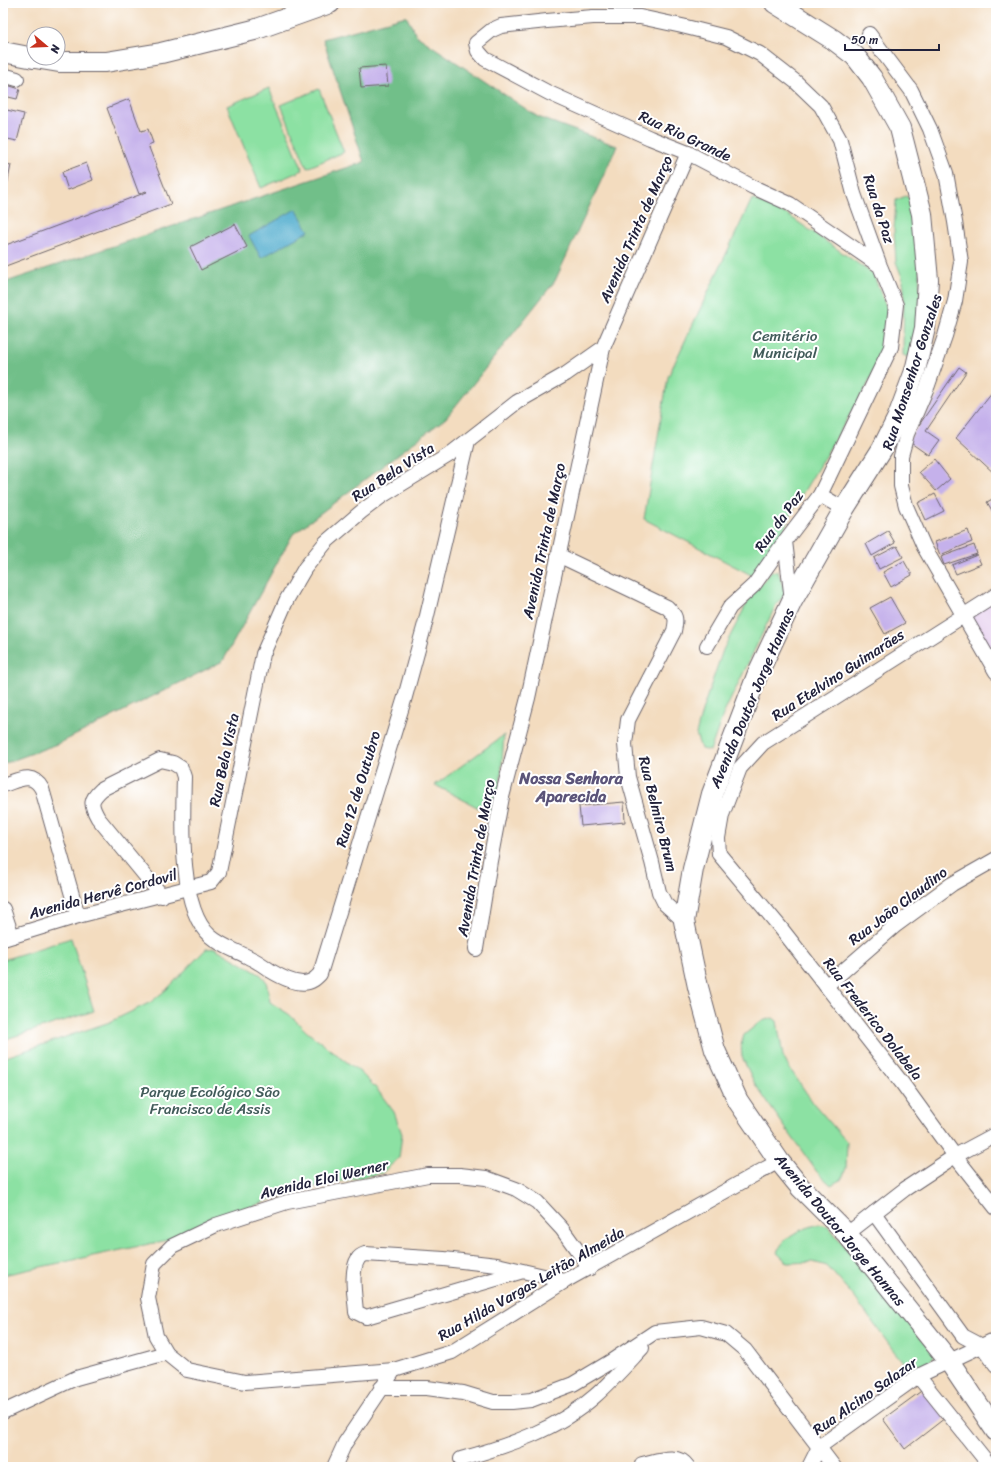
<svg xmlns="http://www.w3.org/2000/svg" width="999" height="1470" font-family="Sriracha,sans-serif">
<rect width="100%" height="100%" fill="#fff"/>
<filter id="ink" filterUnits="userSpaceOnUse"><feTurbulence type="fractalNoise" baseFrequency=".025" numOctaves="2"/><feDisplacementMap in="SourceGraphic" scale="8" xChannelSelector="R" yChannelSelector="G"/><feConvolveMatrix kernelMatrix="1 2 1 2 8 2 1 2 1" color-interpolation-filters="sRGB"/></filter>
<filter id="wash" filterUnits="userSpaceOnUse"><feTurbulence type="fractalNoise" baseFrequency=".012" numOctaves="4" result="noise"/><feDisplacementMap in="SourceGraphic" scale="16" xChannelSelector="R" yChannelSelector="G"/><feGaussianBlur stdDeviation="0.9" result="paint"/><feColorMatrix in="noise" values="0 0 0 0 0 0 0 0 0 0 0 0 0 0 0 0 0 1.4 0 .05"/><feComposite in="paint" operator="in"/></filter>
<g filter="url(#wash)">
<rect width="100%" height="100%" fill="#f3dcbf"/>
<path fill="#e7d2ef" d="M996,595V672L964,614Z"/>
<g fill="#8ce1a3" stroke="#57826f">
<path d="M269,88L303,170L261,188L227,106Z"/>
<path d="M319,89L344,152L307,168L281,105Z"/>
<path d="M906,196L911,200L919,243L920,314L910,358L903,355L904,288L902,277L896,262L894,230L896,200Z"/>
<path d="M752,199L788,215L873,274L888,311L883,351L866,388L795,506L782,534L753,576L644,519L668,377Z"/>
<path d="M771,571L778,572L786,593L776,605L753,653L723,715L710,751L701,749L696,734L703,708L723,650L748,601Z"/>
<path d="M504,735L498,818L435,785Z"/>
<path d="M71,938L94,1011L3,1040V960Z"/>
<path d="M215,948L261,975L266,981L270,1002L290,1015L307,1032L360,1072L376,1088L394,1112L402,1134L399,1158L382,1173L289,1192L168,1240L3,1275V1058L110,1022L151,1002L167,989L206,949Z"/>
<path d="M773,1018L777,1021L783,1056L788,1066L814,1104L847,1142L846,1168L842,1179L831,1185L817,1172L772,1109L755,1084L742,1057L741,1045L744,1035L761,1021Z"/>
<path d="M819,1224L828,1226L934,1354C929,1367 922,1367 909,1369L893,1350L855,1298L827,1266L813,1262L788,1263L777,1253C785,1234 800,1230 819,1224Z"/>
</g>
<path fill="#71bf89" stroke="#4a7062" d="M406,16L417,36L538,117L617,146L555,281L446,418L293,534L223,661L60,743L3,764V283L364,162L323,39Z"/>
<path fill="#4eabcd" stroke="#386684" d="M296,209L309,231L261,258L249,236Z"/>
<g id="blocks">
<g fill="#c5b1eb">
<path d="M386,66L388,86L361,88L359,68Z"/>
<path d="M7,85L20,89L17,99L4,96Z"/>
<path d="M3,97L7,98L4,112H3Z"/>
<path d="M129,99L141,131L148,129L153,143L148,145L171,204L3,267V246L147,192L146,191L139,194L107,108Z"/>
<path d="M7,110L24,114L17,141L3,138V125Z"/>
<path d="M3,163L11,165L4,201H3Z"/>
<path d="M86,163L93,180L68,190L62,172Z"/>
<path d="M235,224L247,247L201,270L190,247Z"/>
<path d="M959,367L966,372L926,431L939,440L928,455L908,441Z"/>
<path d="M996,387V475L956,438Z"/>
<path d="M934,459L950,479L936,491L919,472Z"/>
<path d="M935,494L944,511L926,520L918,503Z"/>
<path d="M996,497V517L987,502Z"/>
<path d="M968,530L972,542L940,555L935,542Z"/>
<path d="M888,531L895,543L872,556L866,544Z"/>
<path d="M974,545L977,554L944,565L941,557Z"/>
<path d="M897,546L903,557L879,569L874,558Z"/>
<path d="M977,555L981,564L956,574L952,565Z"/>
<path d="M904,561L912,575L891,587L883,572Z"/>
<path d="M890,597L905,623L885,634L870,608Z"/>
<path d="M624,802L625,822L581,826L579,806Z"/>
<path d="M924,1389L945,1418L905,1449L883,1419Z"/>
</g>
</g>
</g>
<g filter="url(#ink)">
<use href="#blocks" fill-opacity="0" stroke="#6b6369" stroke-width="1"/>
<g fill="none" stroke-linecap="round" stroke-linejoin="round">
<g stroke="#6b6369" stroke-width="16">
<g id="minor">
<path d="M869,34L911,90L930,129L946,173L955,222L961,262L955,301L945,336L928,385L907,434L901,456V486L906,506L924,547L996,672"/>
<path d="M3,75L17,79"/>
<path d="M820,495L844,509"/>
<path d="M785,541L792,601"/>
<path d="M558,555L667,607C676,616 677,618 674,631L628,720L625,744L628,777L652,862L659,892L665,904L684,921"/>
<path d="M996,595L763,743L740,768L722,815L718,838L719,854L780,927L902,1083L955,1156L996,1208"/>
<path d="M707,646L730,607L754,585L785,541L820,495L891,347L896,305L880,266L854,194L840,140L821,106L796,82L760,54L726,37L682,26L640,17H593L547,21L501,26L492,30L476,43L478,51L485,59L549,93L650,138L688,153L753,187L790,204L880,266"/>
<path d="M3,785C19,780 32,771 42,789L78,916"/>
<path d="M162,896L98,818C90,804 90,800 102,789L160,760L173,763L181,768L184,777C183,817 178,908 210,936C221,946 237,951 250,958C257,961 264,966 271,971C281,977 301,988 313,980C315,979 318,976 320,974L405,697L426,620L468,441"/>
<path d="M3,909L12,936"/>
<path d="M3,939L78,916L211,882L219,872L263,654L287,599L305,568L326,542L361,512L382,496L449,455L517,402L566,374L603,348"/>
<path d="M476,949L490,861L502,797L528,698L603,348L688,153"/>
<path d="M826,986L896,925L952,884L996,859"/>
<path d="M874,1213L963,1336L982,1346L996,1365"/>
<path d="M847,1234L905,1189L955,1156L996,1134"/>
<path d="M523,1271L366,1317L356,1312C355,1297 350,1271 358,1259C359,1257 362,1255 365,1254L444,1259L497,1265L565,1281"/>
<path d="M394,1370L245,1382L187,1370L166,1353L156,1336L148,1298L154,1264L172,1246L216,1225L287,1202L428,1175H460L486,1178L516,1189L537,1202L562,1229L590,1268"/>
<path d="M918,1376L991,1467"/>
<path d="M381,1388H427L463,1393L493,1402H512L531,1400L573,1384L610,1362L655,1332L701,1327L726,1334L745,1350L834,1467"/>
<path d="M3,1412L76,1378L166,1353"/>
<path d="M461,1459C508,1446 558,1429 595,1396C612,1381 627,1364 642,1348"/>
<path d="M334,1467L345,1443L394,1370L452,1352L565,1281L779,1161"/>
<path d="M642,1467V1464C657,1461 678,1452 688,1467"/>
<path d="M809,1467L819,1447L918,1376L996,1339"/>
</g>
</g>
<g stroke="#6b6369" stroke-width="22">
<g id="highway">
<path d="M775,3L834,40L855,56L872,78L900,128L922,214L928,280L925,328L915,371L897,419L882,449L844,509L792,601L758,673L712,794L693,869L684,921L698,987L715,1050L738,1101L779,1161L801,1188L847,1234L949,1361L996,1431"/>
<path d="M3,52L34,58"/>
<path d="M35,58L59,62H106L161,53L254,30L330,3"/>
</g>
</g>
<use href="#minor" stroke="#fff" stroke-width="14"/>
<use href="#highway" stroke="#fff" stroke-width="20"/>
</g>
</g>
<g text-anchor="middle" stroke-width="4" stroke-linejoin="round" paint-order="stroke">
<g font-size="15" fill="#22223b" stroke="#fff">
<text transform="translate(685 136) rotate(25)" y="5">Rua Rio Grande</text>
<text transform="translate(879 209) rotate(72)" y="5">Rua da Paz</text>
<text transform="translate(636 229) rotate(-66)" y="5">Avenida Trinta de Março</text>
<text transform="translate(912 372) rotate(-72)" y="5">Rua Monsenhor Gonzales</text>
<text transform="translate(393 472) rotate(-33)" y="5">Rua Bela Vista</text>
<text transform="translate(779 521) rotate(-54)" y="5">Rua da Paz</text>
<text transform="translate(544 541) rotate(-78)" y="5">Avenida Trinta de Março</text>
<text transform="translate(838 675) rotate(-33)" y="5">Rua Etelvino Guimarães</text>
<text transform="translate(752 698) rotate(-67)" y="5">Avenida Doutor Jorge Hannas</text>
<text transform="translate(224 760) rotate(-78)" y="5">Rua Bela Vista</text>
<text transform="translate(358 789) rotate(-73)" y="5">Rua 12 de Outubro</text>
<text transform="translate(658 814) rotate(76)" y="5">Rua Belmiro Brum</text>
<text transform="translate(476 858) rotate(-80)" y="5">Avenida Trinta de Março</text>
<text transform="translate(103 894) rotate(-15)" y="5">Avenida Hervê Cordovil</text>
<text transform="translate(898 906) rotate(-37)" y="5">Rua João Claudino</text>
<text transform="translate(873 1019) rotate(52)" y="5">Rua Frederico Dolabela</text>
<text transform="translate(324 1179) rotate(-13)" y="5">Avenida Eloi Werner</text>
<text transform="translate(840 1230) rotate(50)" y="5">Avenida Doutor Jorge Hannas</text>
<text transform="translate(531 1284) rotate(-30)" y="5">Rua Hilda Vargas Leitão Almeida</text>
<text transform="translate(865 1396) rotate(-35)" y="5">Rua Alcino Salazar</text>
</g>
<g font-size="15" fill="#425b5a" stroke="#fff">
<text x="785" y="341">Cemitério<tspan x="785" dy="17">Municipal</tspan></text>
<text x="210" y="1097">Parque Ecológico São<tspan x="210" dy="17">Francisco de Assis</tspan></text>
</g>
<g font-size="16" font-weight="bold" fill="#5b5479" stroke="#fff">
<text x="571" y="784">Nossa Senhora<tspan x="571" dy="18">Aparecida</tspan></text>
</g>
</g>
<rect width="999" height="1470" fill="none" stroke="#fff" stroke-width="16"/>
<g transform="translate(46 46) rotate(109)"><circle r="19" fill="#ffffff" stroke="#a7a7b1"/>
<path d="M0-3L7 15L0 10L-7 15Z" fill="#c8321e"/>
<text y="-6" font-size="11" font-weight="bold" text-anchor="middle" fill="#22223b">N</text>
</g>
<path d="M845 44v6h94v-6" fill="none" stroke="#22223b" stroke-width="2"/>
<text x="851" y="44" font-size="12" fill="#22223b" stroke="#ffffff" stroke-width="3" paint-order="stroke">50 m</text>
</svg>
